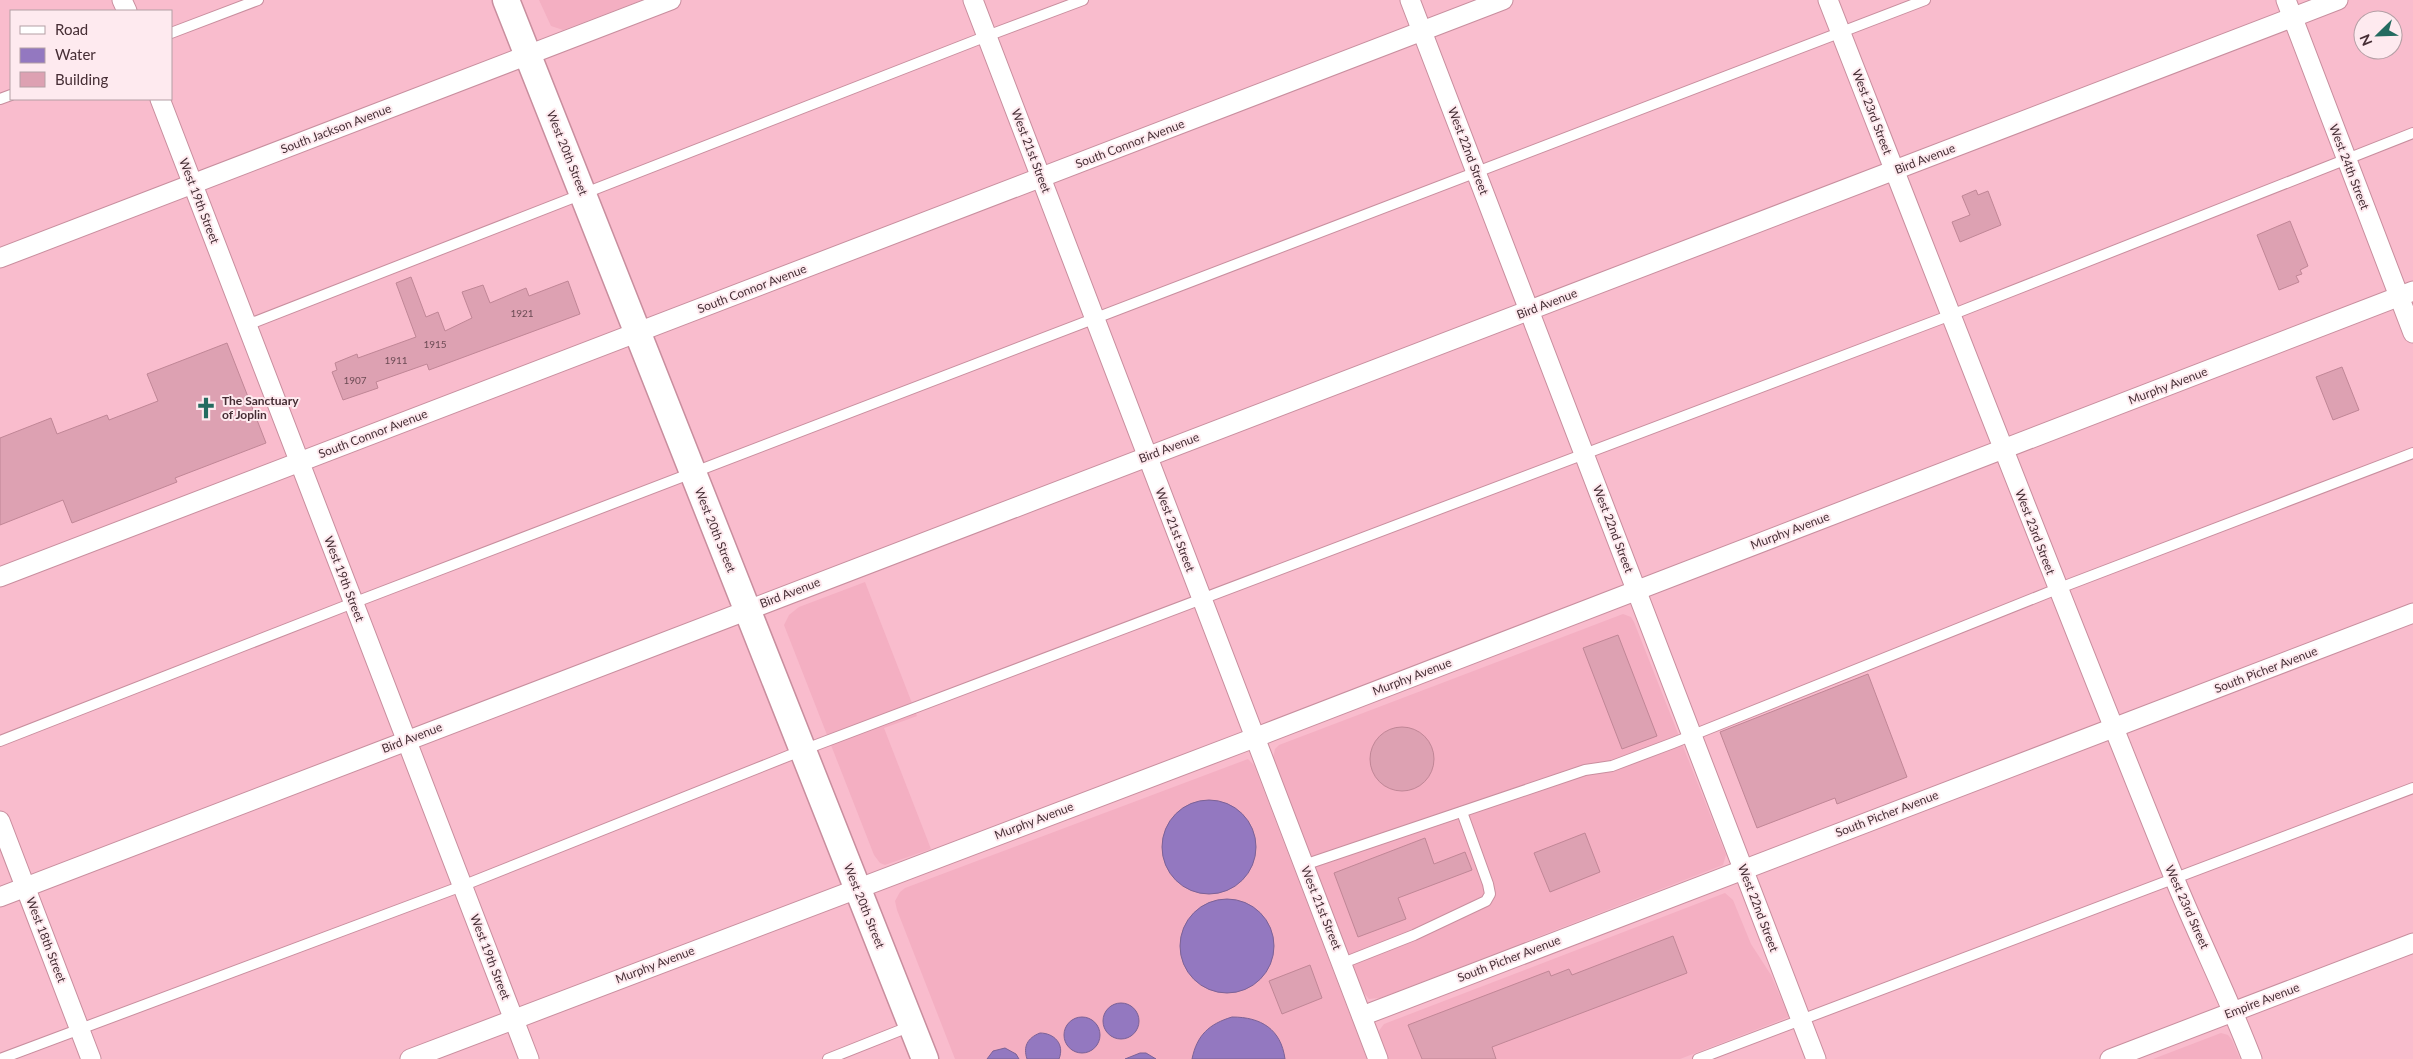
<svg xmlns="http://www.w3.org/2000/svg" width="2413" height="1059" font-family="Lato,sans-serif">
<rect width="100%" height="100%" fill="#f9bccd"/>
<g fill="#f4afc2">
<path d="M539,0H642L563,30L551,26Z"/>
<path d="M865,582L917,716L884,728L931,849L885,865L880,863L874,855L784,625L789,615L799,607Z"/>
<path d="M1623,614L1631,617L1634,622L1726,855L1723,865L1380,998L1369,999L1363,992L1273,758L1275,749L1279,745Z"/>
<path d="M1248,759L1254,765L1367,1059H955L897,910L895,901L900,892L905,888Z"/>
<path d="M1725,893L1733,900L1751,944L1771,975L1789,1017L1680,1059H1388L1378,1032L1384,1024Z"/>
<path d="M2221,1033L2228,1035L2232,1040L2240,1059H2153Z"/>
</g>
<g fill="#9378c0" stroke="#7c6296">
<circle cx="1209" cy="847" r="47"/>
<circle cx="1227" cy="946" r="47"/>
<circle cx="1121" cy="1021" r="18"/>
<path d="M1232,1017C1261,1017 1281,1029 1285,1059H1192C1197,1035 1209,1024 1232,1017Z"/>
<circle cx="1082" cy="1035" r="18"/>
<path d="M1040,1033C1054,1033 1065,1044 1059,1059H1027C1023,1047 1027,1038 1040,1033Z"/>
<path d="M1005,1048L1016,1054L1019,1059H987L993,1051Z"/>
<path d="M1140,1053H1146L1156,1059H1125Z"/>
</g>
<g fill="#dda1b2" stroke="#c08696">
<path d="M1976,190L1978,195L1988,191L2001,225L1960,242L1952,222L1970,215L1962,196Z"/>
<path d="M2290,221L2308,266L2300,270L2302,274L2296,276L2299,282L2279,290L2257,235Z"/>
<path d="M411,277L426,317L438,312L445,331L472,318L462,292L483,285L490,303L526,288L529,296L568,281L580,314L429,370L427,364L376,382L378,388L343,400L332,372L337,370L335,363L357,354L358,358L416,337L396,283Z"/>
<path d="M227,343L266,443L175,478L177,482L72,523L63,500L0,525V438L51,418L57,434L107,415L109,420L158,401L147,374Z"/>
<path d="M2342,367L2359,410L2333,420L2316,377Z"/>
<path d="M1618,635L1657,736L1622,749L1583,648Z"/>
<path d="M1868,674L1907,777L1837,804L1835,798L1757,828L1720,732Z"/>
<circle cx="1402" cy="759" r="32"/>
<path d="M1585,833L1600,872L1550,892L1534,853Z"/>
<path d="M1425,838L1434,864L1465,852L1472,870L1398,898L1406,919L1358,937L1334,873Z"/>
<path d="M1673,936L1687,973L1492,1047L1496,1059H1422L1408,1025L1549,971L1551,976L1569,969L1572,975Z"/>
<path d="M1310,965L1322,998L1282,1014L1269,981Z"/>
</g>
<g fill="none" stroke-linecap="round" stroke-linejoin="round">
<g stroke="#c88e9e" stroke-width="12">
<g id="service">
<path d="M171,33L258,0"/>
<path d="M0,99L11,95"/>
<path d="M247,325L987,36L1083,0"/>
<path d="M0,741L353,603L1925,0"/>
<path d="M1304,865L1585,770L1612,766L1673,743L2057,589L2413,453"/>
<path d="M1343,963L1414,935L1486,901L1490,894L1488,884L1462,812"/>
<path d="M0,1059L462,886L803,750L1951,315L2413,133"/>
<path d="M828,1059L911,1026"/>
<path d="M1698,1059L2413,788"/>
</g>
</g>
<g stroke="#c88e9e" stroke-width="21">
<g id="minor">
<path d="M122,0L127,11"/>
<path d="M973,0L1378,1059"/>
<path d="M1410,0L1816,1059"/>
<path d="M1828,0C1942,292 2055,584 2173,875C2198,937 2228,996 2252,1059"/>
<path d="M2286,0L2413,333"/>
<path d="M160,99L529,1059"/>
<path d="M0,258L671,0"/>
<path d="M0,577L1503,0"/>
<path d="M0,821L91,1059"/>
<path d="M0,897L2338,0"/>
<path d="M1362,1016L2413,613"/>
<path d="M410,1059L1254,738L2413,291"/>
<path d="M2110,1059L2413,943"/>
</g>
</g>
<g stroke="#c88e9e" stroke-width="29">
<path id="secondary" d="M506,0L925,1059"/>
</g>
<use href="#service" stroke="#fff" stroke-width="10"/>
<use href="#minor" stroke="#fff" stroke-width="19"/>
<use href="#secondary" stroke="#fff" stroke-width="26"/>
</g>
<defs>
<g id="church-bare" transform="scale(1.725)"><path d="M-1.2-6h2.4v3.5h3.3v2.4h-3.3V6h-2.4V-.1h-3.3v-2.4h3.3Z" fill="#246b60" stroke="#feeaef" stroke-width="2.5" paint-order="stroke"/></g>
</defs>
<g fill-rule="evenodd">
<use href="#church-bare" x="206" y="408"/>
</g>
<g text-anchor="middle" stroke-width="4" stroke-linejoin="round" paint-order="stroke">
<g font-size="10" fill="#6c4b54">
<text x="522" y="317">1921</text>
<text x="435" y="348">1915</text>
<text x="396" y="364">1911</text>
<text x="355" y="384">1907</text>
</g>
<g font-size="12" fill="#462e35" stroke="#feeaef">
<text transform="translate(1872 112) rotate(69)" y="4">West 23rd Street</text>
<text transform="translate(336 129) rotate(-21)" y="4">South Jackson Avenue</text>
<text transform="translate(1130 144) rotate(-21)" y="4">South Connor Avenue</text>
<text transform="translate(1031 151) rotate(69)" y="4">West 21st Street</text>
<text transform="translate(1468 151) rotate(69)" y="4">West 22nd Street</text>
<text transform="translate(567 153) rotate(68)" y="4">West 20th Street</text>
<text transform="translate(1925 159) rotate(-21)" y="4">Bird Avenue</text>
<text transform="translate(2349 167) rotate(69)" y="4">West 24th Street</text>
<text transform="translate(199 201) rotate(69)" y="4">West 19th Street</text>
<text transform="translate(752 289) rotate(-21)" y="4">South Connor Avenue</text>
<text transform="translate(1547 304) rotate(-21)" y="4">Bird Avenue</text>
<text transform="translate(2168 386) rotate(-21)" y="4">Murphy Avenue</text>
<text transform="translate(373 434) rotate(-21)" y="4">South Connor Avenue</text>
<text transform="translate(1169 448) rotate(-21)" y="4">Bird Avenue</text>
<text transform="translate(1613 529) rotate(69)" y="4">West 22nd Street</text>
<text transform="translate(715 530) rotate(68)" y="4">West 20th Street</text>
<text transform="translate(1175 530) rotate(69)" y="4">West 21st Street</text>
<text transform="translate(1790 531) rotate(-21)" y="4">Murphy Avenue</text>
<text transform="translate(2035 532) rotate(69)" y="4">West 23rd Street</text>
<text transform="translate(344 579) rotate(69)" y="4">West 19th Street</text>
<text transform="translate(790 593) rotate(-21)" y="4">Bird Avenue</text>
<text transform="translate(2266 670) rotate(-21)" y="4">South Picher Avenue</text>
<text transform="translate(1412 677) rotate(-21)" y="4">Murphy Avenue</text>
<text transform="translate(412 738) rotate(-21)" y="4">Bird Avenue</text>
<text transform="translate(1887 814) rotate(-21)" y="4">South Picher Avenue</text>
<text transform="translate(1034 821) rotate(-21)" y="4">Murphy Avenue</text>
<text transform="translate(864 906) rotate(68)" y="4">West 20th Street</text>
<text transform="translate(2187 907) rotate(66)" y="4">West 23rd Street</text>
<text transform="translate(1321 908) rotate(68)" y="4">West 21st Street</text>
<text transform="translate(1758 908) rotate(69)" y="4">West 22nd Street</text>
<text transform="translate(46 940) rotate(69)" y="4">West 18th Street</text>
<text transform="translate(490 957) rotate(69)" y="4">West 19th Street</text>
<text transform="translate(1509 959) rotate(-21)" y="4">South Picher Avenue</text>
<text transform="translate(655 965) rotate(-21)" y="4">Murphy Avenue</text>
<text transform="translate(2262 1001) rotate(-21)" y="4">Empire Avenue</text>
</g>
<g font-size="12" font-weight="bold" fill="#462e35" stroke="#feeaef" text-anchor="start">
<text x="222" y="405">The Sanctuary<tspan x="222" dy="14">of Joplin</tspan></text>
</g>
</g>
<rect x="10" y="10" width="162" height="90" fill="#feeaef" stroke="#b49fa5"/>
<rect x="20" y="26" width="25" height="8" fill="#ffffff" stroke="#b49fa5"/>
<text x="55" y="35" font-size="15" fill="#462e35">Road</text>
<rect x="20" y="48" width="25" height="15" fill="#9378c0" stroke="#b49fa5"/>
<text x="55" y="60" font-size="15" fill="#462e35">Water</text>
<rect x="20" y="72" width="25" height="15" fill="#dda1b2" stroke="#b49fa5"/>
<text x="55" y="85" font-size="15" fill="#462e35">Building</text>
<g transform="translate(2378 35) rotate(247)"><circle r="24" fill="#feeaef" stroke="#b49fa5"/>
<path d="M0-4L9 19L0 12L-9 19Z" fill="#246b60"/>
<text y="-8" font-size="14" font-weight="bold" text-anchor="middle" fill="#462e35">N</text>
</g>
</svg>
